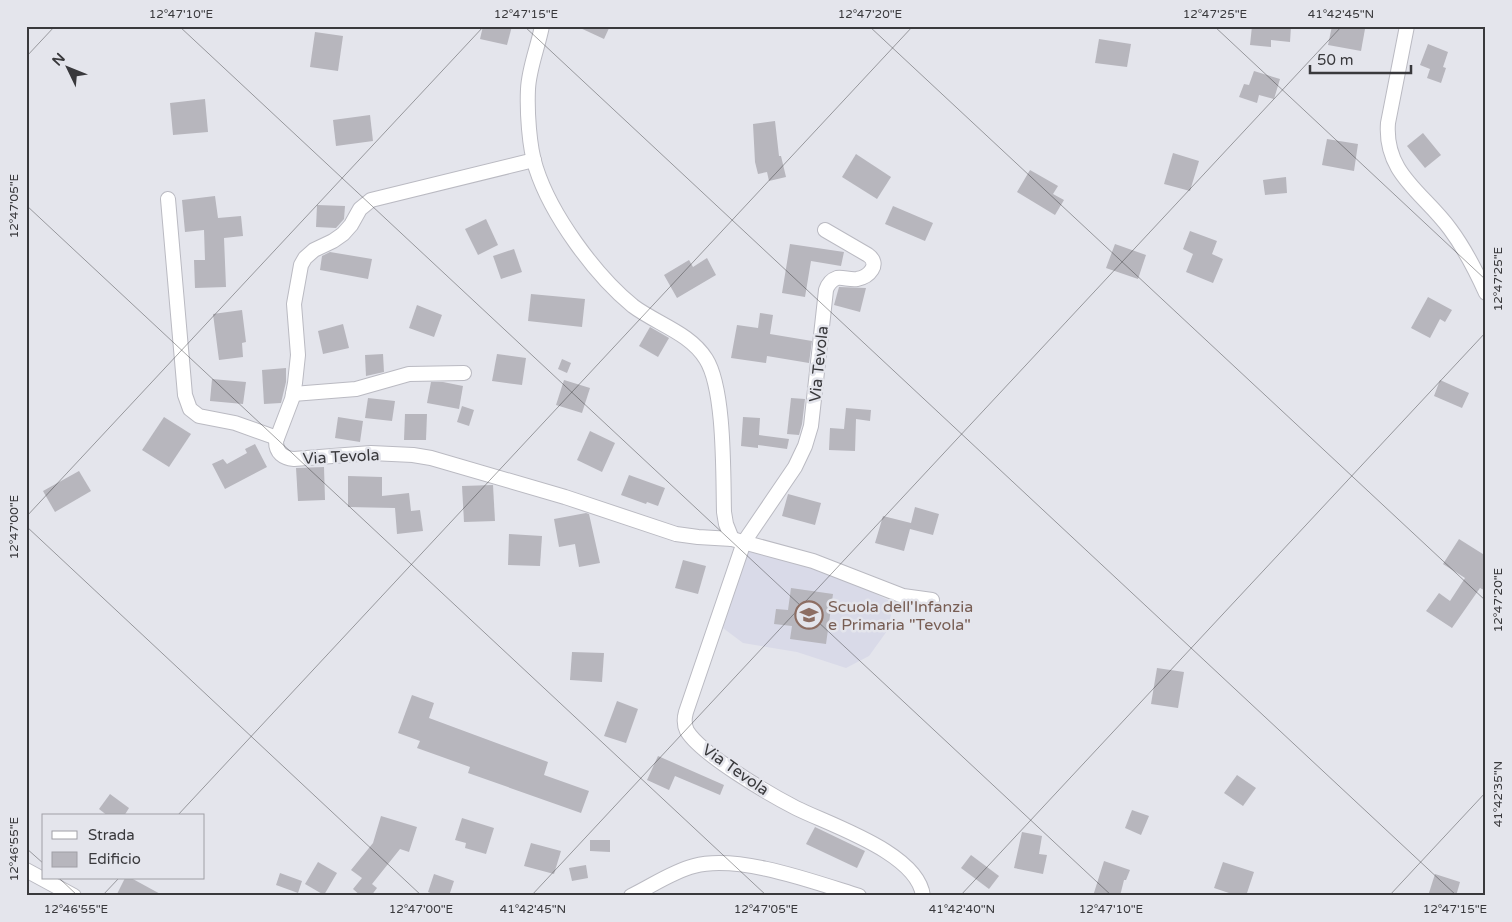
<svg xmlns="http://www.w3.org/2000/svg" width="1512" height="922" font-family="'Varela Round',sans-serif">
<rect width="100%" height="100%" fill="#e4e5ec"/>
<path fill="#d9dae8" d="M748,550L815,564L894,603L887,631L869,656L846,668L797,652L743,643L723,628Z"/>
<g fill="#b7b6bd">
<path d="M483,26H512L507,45L480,39Z"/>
<path d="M576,26H610L604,39Z"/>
<path d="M1252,26H1291L1290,42L1271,40V47L1250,45Z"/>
<path d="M1332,26H1350L1365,29L1361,51L1328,45Z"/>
<path d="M315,32L343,36L338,71L310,67Z"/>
<path d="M1099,39L1131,44L1127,67L1095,63Z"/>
<path d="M1428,44L1448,52L1443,67L1446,68L1441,83L1427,78L1430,69L1420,65Z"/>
<path d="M1254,71L1280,79L1274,99L1259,95L1257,103L1239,97L1244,84L1249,85Z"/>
<path d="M205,99L208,132L173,135L170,103Z"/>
<path d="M370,115L373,141L336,146L333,120Z"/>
<path d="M775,121L779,156H781L786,177L769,181L767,172L758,174L755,162L753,124Z"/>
<path d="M1423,133L1441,155L1425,168L1407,146Z"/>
<path d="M1327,139L1358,144L1354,171L1322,165Z"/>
<path d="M1173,153L1199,161L1190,191L1164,184Z"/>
<path d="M856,154L891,177L877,199L842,177Z"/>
<path d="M1030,170L1058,186L1053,194L1064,200L1055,215L1017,192Z"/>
<path d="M1286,177L1287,193L1265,195L1263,180Z"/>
<path d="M215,196L218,218L241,216L243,236L224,238L226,287L195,288L194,260H205L204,230L185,232L182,200Z"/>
<path d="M317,205L345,206L344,219L336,228L316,227Z"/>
<path d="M893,206L933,223L925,241L885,224Z"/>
<path d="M486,219L498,245L478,255L465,229Z"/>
<path d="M1190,231L1217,241L1212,254L1223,259L1213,283L1186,272L1193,254L1183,249Z"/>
<path d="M790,244L844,252L841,266L811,261L805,297L782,293Z"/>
<path d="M1115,244L1146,255L1138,279L1106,268Z"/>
<path d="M514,249L522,272L501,279L493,256Z"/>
<path d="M330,252L372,259L368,279L320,270L322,256Z"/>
<path d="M707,258L716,275L677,298L664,275L689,260L693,267Z"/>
<path d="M839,287L866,288L860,312L834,305Z"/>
<path d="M531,294L585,299L582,327L528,321Z"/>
<path d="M1428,297L1452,310L1445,322L1440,319L1430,338L1411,328Z"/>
<path d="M417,305L442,315L434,337L409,328Z"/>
<path d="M242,310L246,342L242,343L243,357L219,360L213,314Z"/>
<path d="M760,313L773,315L770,334L812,341L809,363L767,356L766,363L731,358L737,325L758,328Z"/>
<path d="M343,324L349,348L323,354L318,331Z"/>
<path d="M650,327L669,338L658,357L639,346Z"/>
<path d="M383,354L384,372L366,376L365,355Z"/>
<path d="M497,354L526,358L522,385L492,381Z"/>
<path d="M562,359L571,363L567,373L558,369Z"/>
<path d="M286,368V382L281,403L264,404L262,370Z"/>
<path d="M212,379L246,382L243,404L210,401Z"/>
<path d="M564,380L590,388L582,413L556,405Z"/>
<path d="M1440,380L1469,393L1462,408L1434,396Z"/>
<path d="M431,382H443L463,386L459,409L427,403Z"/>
<path d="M368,398L395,401L392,421L365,418Z"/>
<path d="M791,398L805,399L802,424L799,435L787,434Z"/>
<path d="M462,406L474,410L469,426L457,422Z"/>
<path d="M846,408L871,410L870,421L856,419L855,451L829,450L830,428L844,429Z"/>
<path d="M405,414H427L426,440H404Z"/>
<path d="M164,417L191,434L169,467L142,450Z"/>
<path d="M338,417L363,421L360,442L335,438Z"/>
<path d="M743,417L760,418L759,435L789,439L787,449L758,445V448L741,446Z"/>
<path d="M590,431L615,443L602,472L577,460Z"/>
<path d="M255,444L267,467L225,489L212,464L223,459L227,464L247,453L245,449Z"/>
<path d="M324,467L325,500L298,501L296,468Z"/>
<path d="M79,471L91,491L55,512L43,491Z"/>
<path d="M629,475L665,488L658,506L647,502L646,504L621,495Z"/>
<path d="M348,476L382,477V496L409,493L411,511L420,510L423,531L397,534L395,508L348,507Z"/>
<path d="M493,485L495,521L464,522L462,486Z"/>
<path d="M788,494L821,503L815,525L782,516Z"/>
<path d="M915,507L939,514L933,535L910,529L904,551L875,543L883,516L911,523Z"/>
<path d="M586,513L589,514L600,563L579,567L575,544L559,547L554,519Z"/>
<path d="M509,534L542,536L540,566L508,565Z"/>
<path d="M1459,539L1486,556V591L1480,588L1452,628L1426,611L1439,593L1450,601L1465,578L1443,564Z"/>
<path d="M683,560L706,566L698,594L675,588Z"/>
<path d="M791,588L833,594L826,644L790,639L792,626L774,624L776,609L788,610Z"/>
<path d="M572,652L604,653L602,682L570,680Z"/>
<path d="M1157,668L1184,672L1178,708L1151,704Z"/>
<path d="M412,695L434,703L429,718L548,762L544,775L589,791L581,813L468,773L470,767L417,748L420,741L398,733Z"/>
<path d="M617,701L638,709L626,743L604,736Z"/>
<path d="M658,756L724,785L720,795L675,776L669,790L647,780Z"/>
<path d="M1237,775L1256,788L1243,806L1224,793Z"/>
<path d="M110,794L129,808L124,816H108L99,809Z"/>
<path d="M1132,810L1149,816L1141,835L1125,828Z"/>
<path d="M381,816L417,827L409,852L400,849L372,884L377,888L371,896H361L353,889L362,878L351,870L373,843Z"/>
<path d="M462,818L494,828L486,854L465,848L466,843L455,840Z"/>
<path d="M815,827L865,851L857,868L806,844Z"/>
<path d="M1022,832L1042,836L1039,854L1047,855L1043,874L1014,868Z"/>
<path d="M590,840H610V852L590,851Z"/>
<path d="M531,843L561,851L554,874L524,866Z"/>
<path d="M971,855L999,876L989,889L961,868Z"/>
<path d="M1104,861L1130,870L1126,880H1124L1120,896H1093Z"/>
<path d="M318,862L337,873L324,895L305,884Z"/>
<path d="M1223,862L1254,872L1246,896H1238L1214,888Z"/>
<path d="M586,865L588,878L572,881L569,868Z"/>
<path d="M280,873L302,881L298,893L276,885Z"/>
<path d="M434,874L454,881L449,896H438L428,892Z"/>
<path d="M1435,874L1460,882L1456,896H1428Z"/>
<path d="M125,878H131L164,896H116Z"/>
</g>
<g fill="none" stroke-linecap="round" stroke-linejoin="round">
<g stroke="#babac2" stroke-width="16">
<g id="minor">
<path d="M542,26C538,47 529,68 528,89C527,111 529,147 536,168C551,215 595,275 633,306C657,324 690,333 706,359C725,389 723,475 724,512L726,524L732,539"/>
<path d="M1407,26L1388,123C1384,174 1424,193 1450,229C1465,249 1476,271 1486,293"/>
<path d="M534,160L371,200L360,209L351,225L343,234L333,241L314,250L305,258L301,265L294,304L298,355L295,383L292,399L276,441C276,453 283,458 294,459L371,453L413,455L431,458L565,497L676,534L698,537L732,539L813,561L903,596L932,600"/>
<path d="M168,199L185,395L190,409L199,416L235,423L277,438"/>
<path d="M825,230L868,255C881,264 869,277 857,279C850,280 843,277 837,278C831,280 828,284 826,290L811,426L805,446L795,467L744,542L686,712C684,719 684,725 687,731C702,755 769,794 796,808C830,825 918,853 923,896"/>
<path d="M293,394L356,389L409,374L464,373"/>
<path d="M26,870L74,896"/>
<path d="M631,896C652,886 671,872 694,866C739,854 814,882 859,896"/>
</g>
</g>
<use href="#minor" stroke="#fff" stroke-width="14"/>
</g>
<path fill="none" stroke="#39393c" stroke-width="1" stroke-opacity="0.45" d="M179,26L1112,896M524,26L1457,896M869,26L1486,601M1214,26L1486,280M26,57L55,26M26,205L767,896M26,517L484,26M26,526L422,896M177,816L913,26M26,848L44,864M59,878L78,896M102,896L119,878M531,896L1342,26M960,896L1486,332M1389,896L1486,792"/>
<defs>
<g id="school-ring" transform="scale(1.4375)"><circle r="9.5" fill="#e4e5ec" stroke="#8d6e63" stroke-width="1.5"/><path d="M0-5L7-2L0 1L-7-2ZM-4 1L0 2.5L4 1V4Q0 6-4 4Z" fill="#8d6e63"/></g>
</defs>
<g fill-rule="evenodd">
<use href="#school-ring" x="809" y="615"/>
</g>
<g text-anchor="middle" stroke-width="5" stroke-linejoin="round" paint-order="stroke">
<g font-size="16" fill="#39393c" stroke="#e4e5ec">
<text transform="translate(818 364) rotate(-84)" y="6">Via Tevola</text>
<text transform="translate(341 456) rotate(-3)" y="6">Via Tevola</text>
<text transform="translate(736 769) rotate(35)" y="6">Via Tevola</text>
</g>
<g font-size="16" fill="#785e54" stroke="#e4e5ec" text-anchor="start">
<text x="828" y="612">Scuola dell'Infanzia<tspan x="828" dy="18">e Primaria "Tevola"</tspan></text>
</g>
</g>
<rect width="1512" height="922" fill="none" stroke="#e4e5ec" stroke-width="55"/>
<rect x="42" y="814" width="162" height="65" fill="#e4e5ec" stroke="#a0a0a6"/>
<rect x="52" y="831" width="25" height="8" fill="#ffffff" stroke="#a0a0a6"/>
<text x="88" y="840" font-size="15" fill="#39393c">Strada</text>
<rect x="52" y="852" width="25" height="15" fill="#b7b6bd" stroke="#a0a0a6"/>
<text x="88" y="864" font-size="15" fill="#39393c">Edificio</text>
<g transform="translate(68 68) rotate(313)" stroke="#e4e5ec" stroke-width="4" paint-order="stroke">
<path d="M0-4L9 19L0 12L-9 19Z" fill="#39393c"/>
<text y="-8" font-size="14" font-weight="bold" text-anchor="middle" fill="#39393c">N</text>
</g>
<path d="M1310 65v8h101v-8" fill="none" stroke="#39393c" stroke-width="2.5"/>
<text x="1317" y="65" font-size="15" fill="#39393c" stroke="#e4e5ec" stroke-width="4" paint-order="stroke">50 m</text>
<rect x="28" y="28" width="1456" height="866" fill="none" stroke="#39393c" stroke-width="2"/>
<g font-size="12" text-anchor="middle" fill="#39393c">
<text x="181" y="18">12°47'10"E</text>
<text x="526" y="18">12°47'15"E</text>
<text x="870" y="18">12°47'20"E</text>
<text x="1215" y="18">12°47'25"E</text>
<text x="1341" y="18">41°42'45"N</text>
<text transform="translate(14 206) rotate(-90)" y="4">12°47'05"E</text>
<text transform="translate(1498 279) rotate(-90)" y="4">12°47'25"E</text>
<text transform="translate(14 527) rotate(-90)" y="4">12°47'00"E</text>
<text transform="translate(1498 600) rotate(-90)" y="4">12°47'20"E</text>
<text transform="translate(1498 794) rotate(-90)" y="4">41°42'35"N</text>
<text transform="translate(14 849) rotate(-90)" y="4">12°46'55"E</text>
<text x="76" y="913">12°46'55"E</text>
<text x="421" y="913">12°47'00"E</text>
<text x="533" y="913">41°42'45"N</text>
<text x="766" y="913">12°47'05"E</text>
<text x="962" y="913">41°42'40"N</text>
<text x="1111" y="913">12°47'10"E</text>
<text x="1455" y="913">12°47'15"E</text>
</g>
</svg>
